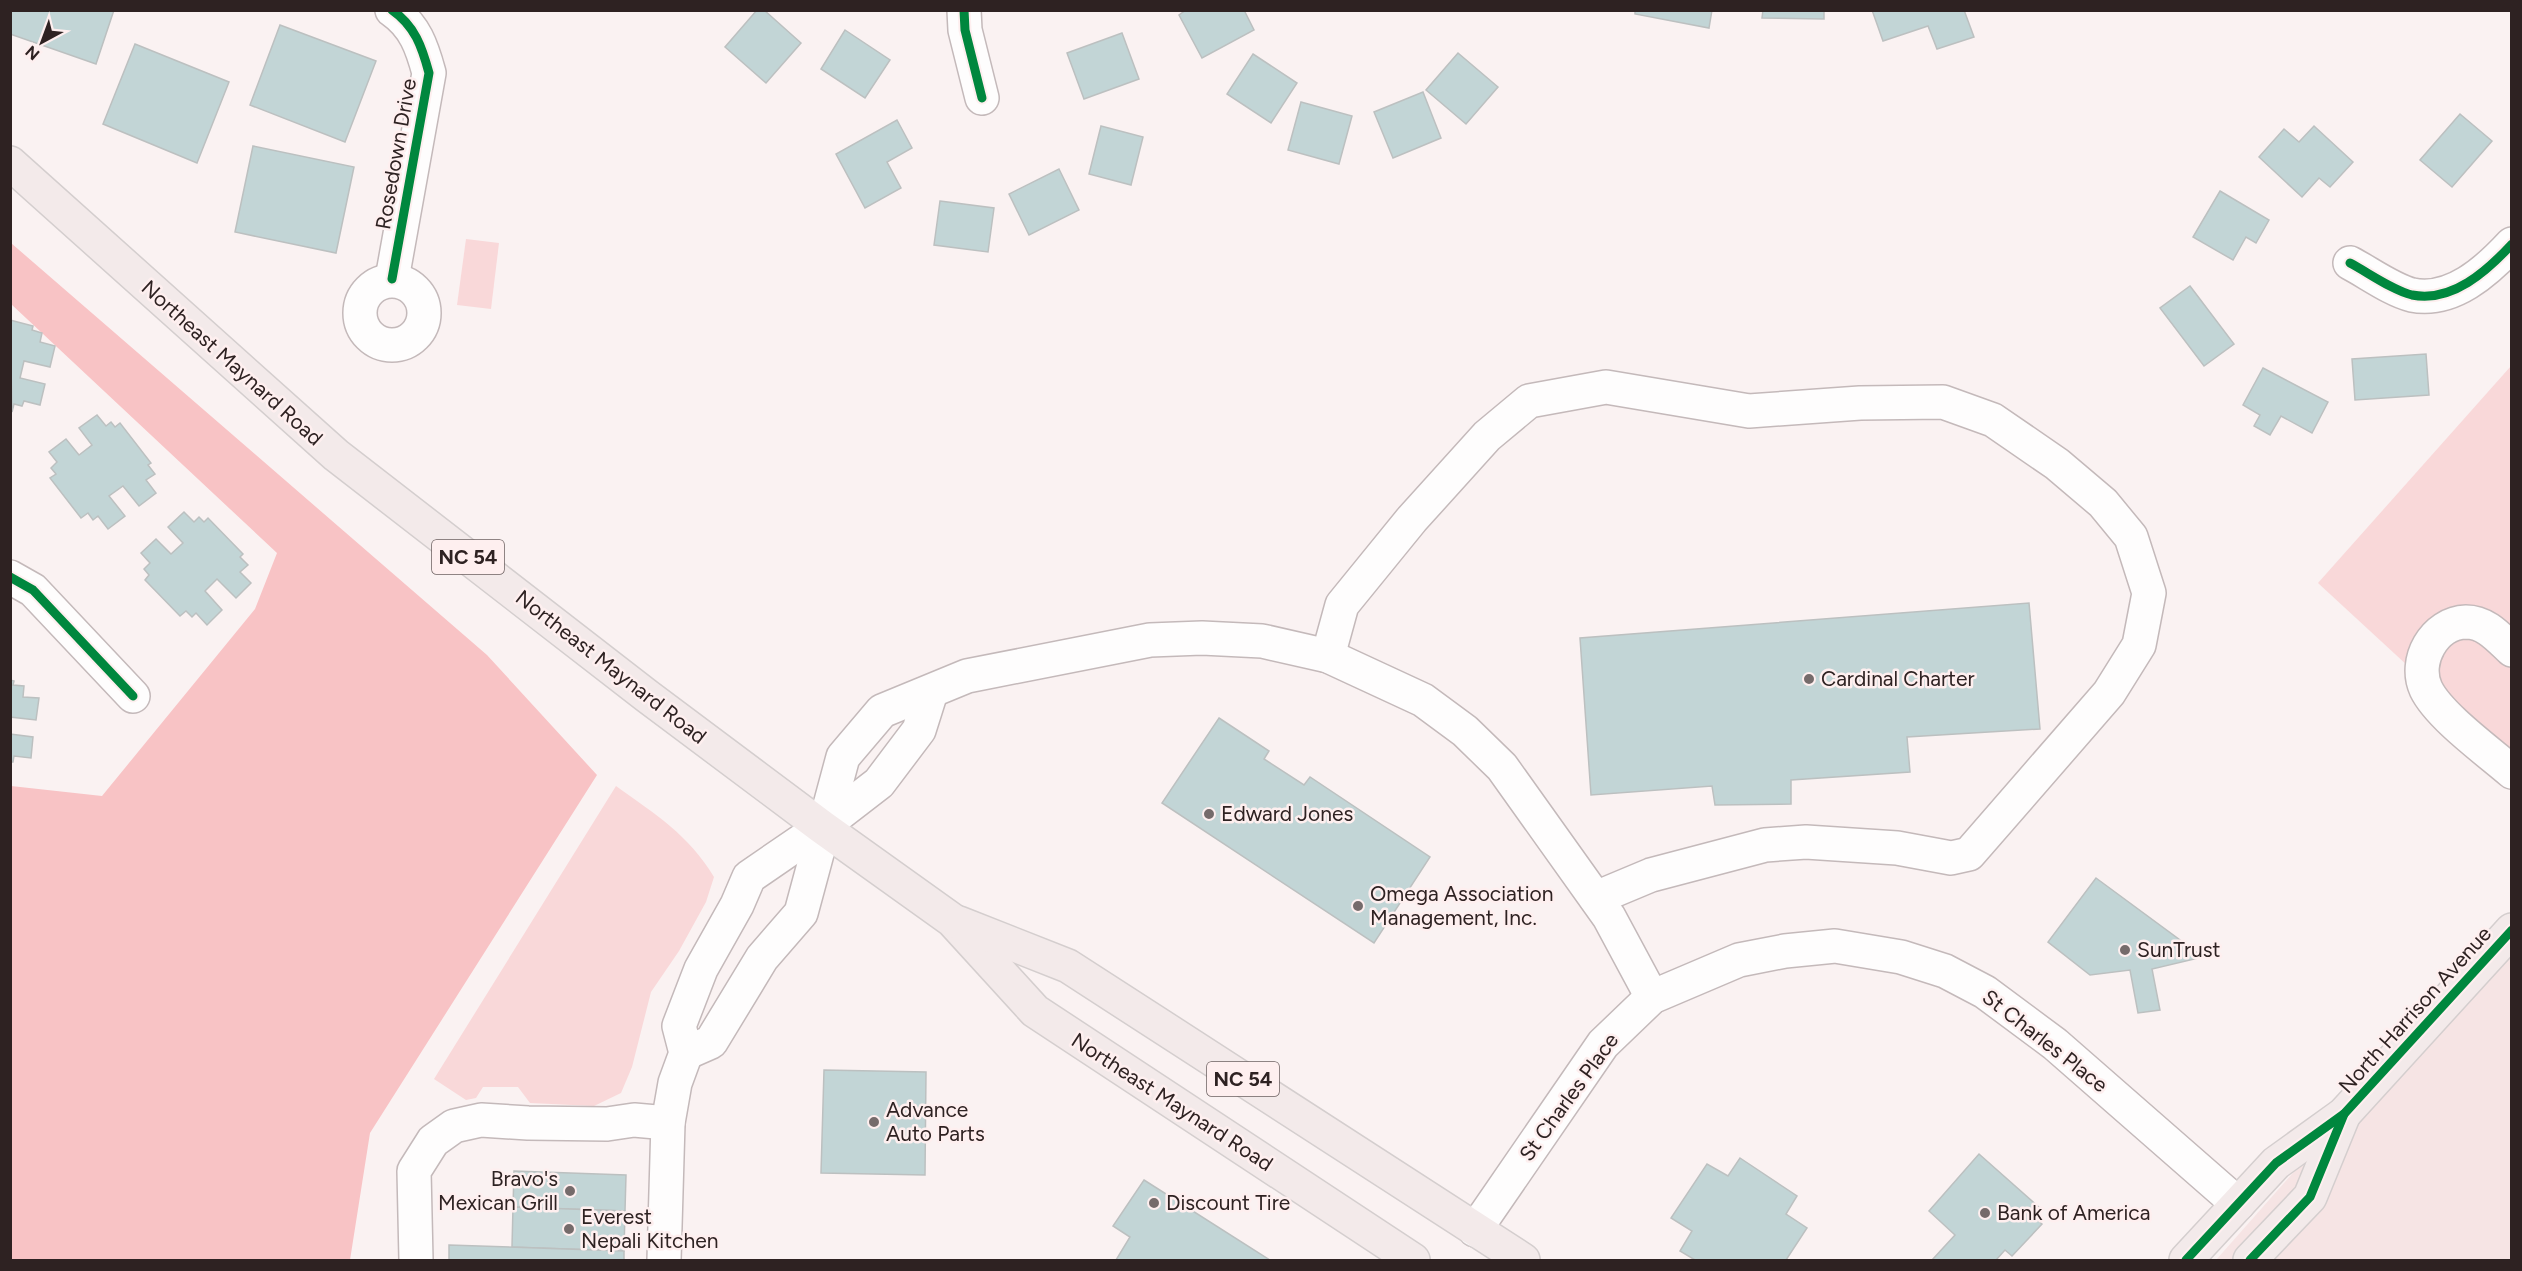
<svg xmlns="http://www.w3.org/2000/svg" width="2522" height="1271" font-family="Figtree,sans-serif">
<rect width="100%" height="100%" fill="#faf2f2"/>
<path fill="#f6e4e4" d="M2511,930V1260H2216L2400,1052Z"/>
<g fill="#f9d8d9">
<path d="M466,239L499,243L491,309L457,305Z"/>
<path d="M2511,366V761L2318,583Z"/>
<path d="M616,786C655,814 689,835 714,877L706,902L679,951L651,992L632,1067L621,1093L594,1106L530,1103L518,1087H483L476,1098L466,1100L434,1079Z"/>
</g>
<path fill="#f8c3c5" d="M11,243L487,655L597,775L370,1133L350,1260H11V786L102,796L255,609L277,553L11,304Z"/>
<g fill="#c2d5d6" stroke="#bcc0c0" stroke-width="1.5">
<path d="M10,10H114L96,64L10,34Z"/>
<path d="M757,10H764L801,43L766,83L725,47Z"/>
<path d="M1186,10H1244L1254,30L1202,58L1179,15Z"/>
<path d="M1635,10H1712L1709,28L1635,14Z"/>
<path d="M1763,10H1824V19L1762,18Z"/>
<path d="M1872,10H1964L1974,37L1937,49L1928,26L1883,41Z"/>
<path d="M280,25L376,61L345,142L250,105Z"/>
<path d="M845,30L890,60L865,98L821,69Z"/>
<path d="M1122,33L1139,79L1084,99L1067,53Z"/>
<path d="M135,44L229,82L197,163L103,124Z"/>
<path d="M1458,53L1498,87L1466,124L1426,90Z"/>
<path d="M1253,54L1297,83L1271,123L1227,94Z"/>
<path d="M1423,92L1441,138L1393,158L1374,112Z"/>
<path d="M1301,102L1352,116L1339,164L1288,150Z"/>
<path d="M2460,114L2492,141L2452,187L2420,160Z"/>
<path d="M897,120L912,148L887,162L901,188L865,208L836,154Z"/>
<path d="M1101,126L1143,137L1131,185L1089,174Z"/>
<path d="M2314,126L2353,162L2330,187L2319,178L2302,197L2259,157L2284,129L2299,142Z"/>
<path d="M253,146L354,167L336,253L235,232Z"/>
<path d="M1059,169L1079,210L1029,235L1009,194Z"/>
<path d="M2220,191L2269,220L2256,243L2246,237L2233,260L2193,237Z"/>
<path d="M940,201L994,208L988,252L934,245Z"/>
<path d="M2190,286L2234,344L2204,366L2160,308Z"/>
<path d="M10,320L33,326L32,330L42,333L40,342L55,346L50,367L24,361L20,378L45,384L40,405L24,401L22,406L14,404L12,412Z"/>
<path d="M2426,354L2429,395L2355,400L2352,359Z"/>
<path d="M2263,368L2328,402L2312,433L2281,416L2270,435L2254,426L2260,415L2243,405Z"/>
<path d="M97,415L106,426L111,422L115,427L120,423L151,463L148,465L155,474L146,480L156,493L139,506L123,486L109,496L125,516L108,529L98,516L93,520L88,513L81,518L50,478L56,474L51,468L57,462L49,452L66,439L79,455L92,445L79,428Z"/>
<path d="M184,512L194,522L199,517L204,522L208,518L243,554L240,557L248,565L240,572L251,583L236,598L217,579L205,591L222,610L207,625L196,613L192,617L186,611L180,616L145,580L149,575L144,569L150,563L141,553L156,539L171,554L183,543L168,527Z"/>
<path d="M2029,603L2040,729L1907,737L1910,772L1791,780V804L1715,805L1712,786L1591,795L1580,638Z"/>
<path d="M10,680L14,681L13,685L24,686L23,697L39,698L36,720L10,717Z"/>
<path d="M1219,718L1269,751L1264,759L1304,785L1310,777L1430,857L1374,943L1162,803Z"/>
<path d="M10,734L33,737L31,758L14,756L13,762H10Z"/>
<path d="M2096,878L2203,957L2152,969L2160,1010L2138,1013L2130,970L2090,975L2048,942Z"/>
<path d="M824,1070L926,1072L925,1175L821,1173Z"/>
<path d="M1979,1154L2041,1209L2034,1217L2042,1224L2012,1256L2005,1250L1996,1260H1932L1955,1235L1929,1211Z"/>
<path d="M1740,1158L1797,1196L1786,1214L1807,1228L1786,1260H1695L1680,1251L1692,1231L1671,1218L1707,1164L1728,1176Z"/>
<path d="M514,1171L626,1175L625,1211L513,1207Z"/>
<path d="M1144,1180L1270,1260H1116L1130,1237L1113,1226Z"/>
<path d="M513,1207L625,1211L624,1251L512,1247Z"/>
<path d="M449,1245L624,1251V1260H449Z"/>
</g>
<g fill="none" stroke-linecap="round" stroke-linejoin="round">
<g stroke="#c4b9ba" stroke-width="36">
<g id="minor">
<path d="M392,10C415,26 422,47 429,73L392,279"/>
<path d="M964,10L965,30L982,98"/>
<path d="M2350,263C2369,273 2392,290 2412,295C2452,303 2487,271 2512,244"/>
<circle cx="392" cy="313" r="32"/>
<path d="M10,577L33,590L133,696"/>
<path d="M2512,650C2499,638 2486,622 2466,622C2434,623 2413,661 2426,689C2439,716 2489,752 2512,772"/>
<path d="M1328,656L1342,605L1412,519L1487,436L1529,401L1606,387L1749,411L1860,403L1943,402L1993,420L2057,464L2103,503L2131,537L2149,593L2139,645L2109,693L1969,854L1951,858L1897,848L1806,842L1765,845L1651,875L1596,898"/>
<path d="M686,1053L711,1042L762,958L801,913L843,757L882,711L967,676L1150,640L1202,638L1262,641L1328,656L1423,700L1465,731L1502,767L1609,917L1652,997"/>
<path d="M1475,1230L1603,1044L1652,997L1739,960L1785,951L1835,946L1901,957L1945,971L1985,992L2055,1044L2238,1204"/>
<path d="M416,1260L414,1171L433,1141L454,1126L481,1120L528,1123L607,1124L634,1120L668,1123"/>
<path d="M664,1260L668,1123L675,1083L686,1053L679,1026L701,969L737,905L749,877L822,827L879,783L919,730L931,692"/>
</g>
</g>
<g stroke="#d4cece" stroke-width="36">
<g id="major">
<path d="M10,163L336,455L647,696L822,827L952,920L1035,1011L1413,1260"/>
<path d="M959,923L1068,966L1523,1260"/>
<path d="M2186,1260L2276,1163L2344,1114L2512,930"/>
<path d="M2250,1260L2310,1197L2344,1114"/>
</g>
</g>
<use href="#minor" stroke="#fefdfd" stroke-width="33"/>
<use href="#major" stroke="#f3eaea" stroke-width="33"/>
<g stroke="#feefef" stroke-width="13">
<g id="cycleway">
<path d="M392,10C415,26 422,47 429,73L392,279"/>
<path d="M964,10L965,30L982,98"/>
<path d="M2350,263C2369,273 2392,290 2412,295C2452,303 2487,271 2512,244"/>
<path d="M10,577L33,590L133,696"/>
<path d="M2186,1260L2276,1163L2344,1114L2512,930"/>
<path d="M2250,1260L2310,1197L2344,1114"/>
</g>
</g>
<use href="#cycleway" stroke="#00873e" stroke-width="9"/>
</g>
<g fill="#756b6b" stroke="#feefef" stroke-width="2">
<circle cx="1809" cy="679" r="6"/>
<circle cx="1209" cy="814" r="6"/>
<circle cx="1358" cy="906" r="6"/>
<circle cx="2125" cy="950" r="6"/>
<circle cx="874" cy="1122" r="6"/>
<circle cx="570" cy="1191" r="6"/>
<circle cx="1154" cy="1203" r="6"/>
<circle cx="1985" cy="1213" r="6"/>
<circle cx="569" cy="1229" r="6"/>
</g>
<g text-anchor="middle" stroke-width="5" stroke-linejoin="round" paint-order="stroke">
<g fill="#feefef" stroke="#6c6060" stroke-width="1.5">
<rect x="432" y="540" width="72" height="34" rx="4.5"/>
<rect x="1207" y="1062" width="72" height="34" rx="4.5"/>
</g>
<g font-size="20" font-weight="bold" fill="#2e2222">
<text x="468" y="564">NC 54</text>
<text x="1243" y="1086">NC 54</text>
</g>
<g font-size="21" fill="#2e2222" stroke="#feefef">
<text transform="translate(396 154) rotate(-80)" y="7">Rosedown Drive</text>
<text transform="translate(232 363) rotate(42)" y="7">Northeast Maynard Road</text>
<text transform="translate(611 667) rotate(38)" y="7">Northeast Maynard Road</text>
<text transform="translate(2415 1010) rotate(-48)" y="7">North Harrison Avenue</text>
<text transform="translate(2045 1041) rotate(38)" y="7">St Charles Place</text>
<text transform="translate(1569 1097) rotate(-54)" y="7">St Charles Place</text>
<text transform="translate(1172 1102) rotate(33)" y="7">Northeast Maynard Road</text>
</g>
<g font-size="21" fill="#2e2222" stroke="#feefef" text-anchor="start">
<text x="1821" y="686">Cardinal Charter</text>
<text x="1221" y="821">Edward Jones</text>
<text x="1370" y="901">Omega Association<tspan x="1370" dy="24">Management, Inc.</tspan></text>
<text x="2137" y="957">SunTrust</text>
<text x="886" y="1117">Advance<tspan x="886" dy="24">Auto Parts</tspan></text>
<text x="558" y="1186" text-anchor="end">Bravo's<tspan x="558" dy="24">Mexican Grill</tspan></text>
<text x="1166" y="1210">Discount Tire</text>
<text x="1997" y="1220">Bank of America</text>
<text x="581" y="1224">Everest<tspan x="581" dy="24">Nepali Kitchen</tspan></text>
</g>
</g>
<rect width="2522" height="1271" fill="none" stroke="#2e2222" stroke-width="24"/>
<g transform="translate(42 42) rotate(221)" stroke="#feefef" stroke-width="4.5" paint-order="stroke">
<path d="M0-4.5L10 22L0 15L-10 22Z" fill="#2e2222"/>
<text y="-9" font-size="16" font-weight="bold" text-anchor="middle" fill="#2e2222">N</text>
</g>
</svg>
